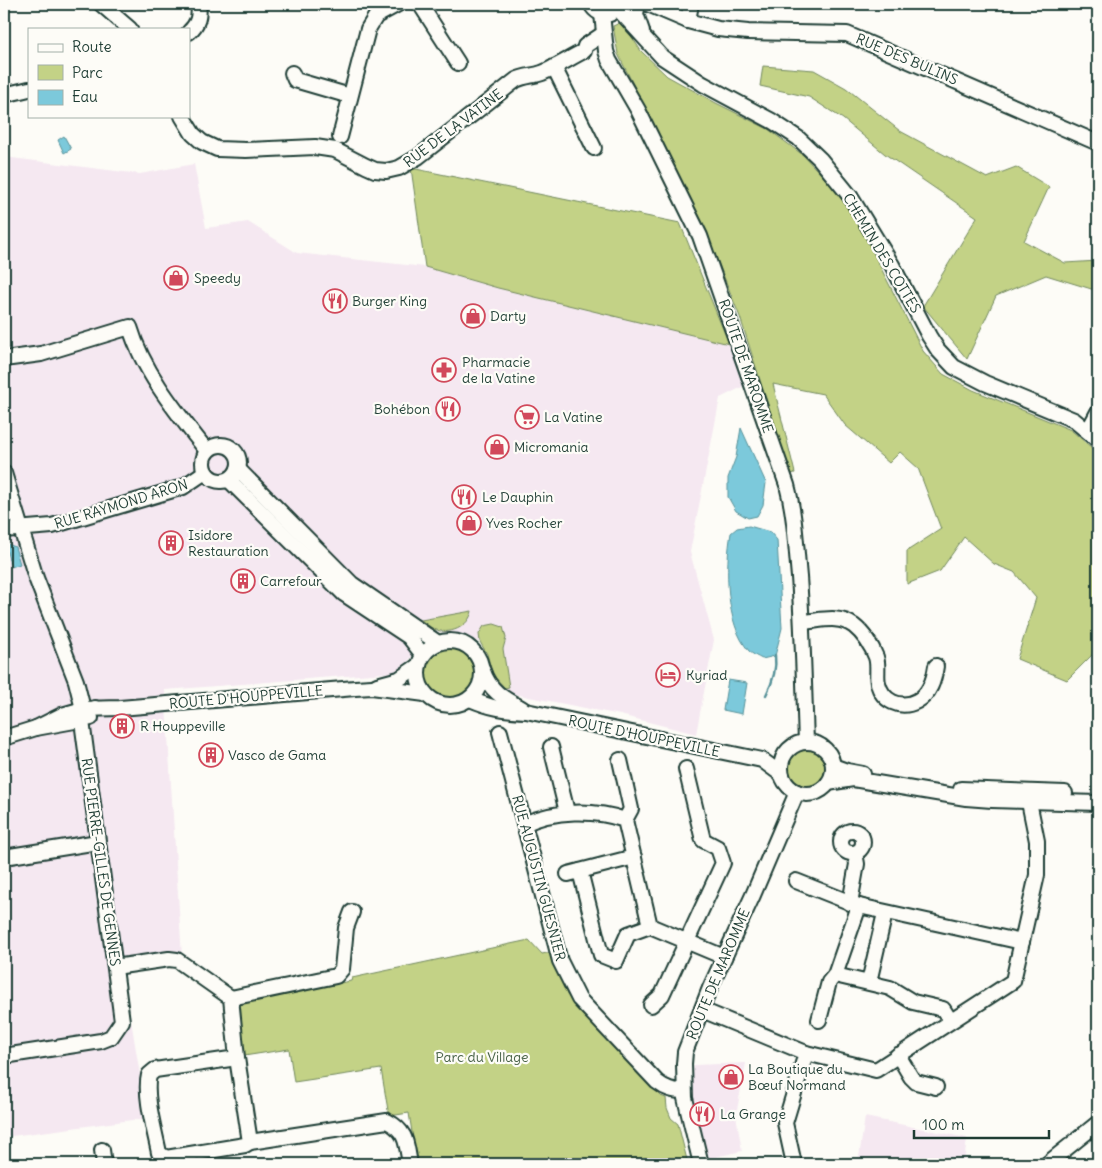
<svg xmlns="http://www.w3.org/2000/svg" width="1102" height="1168" font-family="Delius,sans-serif">
<rect width="100%" height="100%" fill="#fdfcf7"/>
<filter id="ink" filterUnits="userSpaceOnUse"><feTurbulence type="fractalNoise" baseFrequency=".02" numOctaves="2"/><feDisplacementMap in="SourceGraphic" scale="10" xChannelSelector="R" yChannelSelector="G"/><feConvolveMatrix kernelMatrix="1 2 1 2 8 2 1 2 1" color-interpolation-filters="sRGB"/></filter>
<g filter="url(#ink)">
<g fill="#f5e8f1">
<path d="M4,157L140,174L194,164L206,228L248,222L297,253L425,267L498,288L729,344L744,386L720,398L690,552L714,640L696,734L620,715L509,693L493,675L487,654L480,642L436,631L398,672L165,690L182,957L127,972L124,977L147,1118L4,1137Z"/>
<path d="M746,1063L736,1115L742,1151L706,1159L690,1094L694,1065Z"/>
<path d="M865,1117L967,1138L964,1164H858Z"/>
</g>
<g fill="#c3d286" stroke="#71885d">
<path d="M622,22L641,51L667,76L716,103L768,129L803,155L831,185L856,219L923,351L943,374L973,390L1071,430L1098,453V649L1067,680L1017,659L1036,598L1014,572L994,564L964,537L940,571L907,584V551L941,529L918,468L900,452L889,463L845,425L823,394L773,384L795,473L790,474L740,317L702,222L618,54L613,26Z"/>
<path d="M763,66L814,70L846,88L900,131L987,178L1016,167L1049,187L1024,241L1065,263L1098,261V291L1046,275L996,296L967,359L923,306L977,217L885,154L843,119L809,97L760,86Z"/>
<path d="M411,168L680,223L729,344L498,288L425,267Z"/>
<path d="M472,611C469,627 449,636 434,629C430,627 425,623 421,620Z"/>
<path d="M494,624L503,627L506,638L503,649L509,687L505,688L493,675L487,654L480,642L479,634L484,626Z"/>
<circle cx="450" cy="672" r="26"/>
<circle cx="807" cy="769" r="19"/>
<path d="M529,940L542,954L552,952L567,995L608,1041L661,1096L666,1098L667,1108L671,1118L678,1124L688,1164H417L409,1113L389,1116L381,1069L294,1082L289,1049L244,1056L236,1002L351,981L352,978Z"/>
</g>
<g fill="#7cc9db" stroke="#579198">
<path d="M64,136L71,149L64,153L58,140Z"/>
<path d="M741,428L766,483L763,505L757,516L748,518L736,511L728,497V478L736,457Z"/>
<path d="M749,526L770,532L777,540L782,628L775,656L762,659C758,657 752,654 749,651C725,624 725,566 731,533L737,528Z"/>
<path d="M6,543L15,547L20,564L11,567L5,545Z"/>
<path d="M728,680L747,683L742,714L723,710Z"/>
</g>
<g fill="none" stroke-linecap="round" stroke-linejoin="round">
<path stroke="#579198" stroke-width="2.5" d="M766,695C773,682 777,670 775,655"/>
<g stroke="#1f3d34" stroke-width="18">
<g id="minor">
<path d="M101,4L130,29"/>
<path d="M420,4L458,63"/>
<path d="M591,4C595,12 602,15 610,14"/>
<path d="M638,4L636,14L642,31"/>
<path d="M648,4L688,21L718,29L748,32L847,34L1098,143"/>
<path d="M618,9L662,57L703,84L772,121L798,138L820,159L850,196L892,265L929,336L938,350L954,367L985,383L1074,420L1098,440"/>
<path d="M602,14L606,51L609,60L638,110L700,236L787,485C795,515 796,546 799,577C803,632 804,687 806,742"/>
<path d="M688,21L691,4"/>
<path d="M189,32C198,24 200,16 198,4"/>
<path d="M554,67L594,148"/>
<path d="M292,73L295,80L350,96"/>
<path d="M4,95L29,89"/>
<path d="M182,116L193,134L202,142L217,149L246,150L315,147L335,150L366,166L375,170L386,171L399,168L418,157L516,80C524,76 533,76 542,73C556,67 570,58 584,51L585,46L603,34"/>
<path d="M340,137L368,29L376,16L398,4"/>
<path d="M4,359L41,354L130,327C143,372 178,414 207,451"/>
<path d="M1088,431L1098,412"/>
<circle cx="221" cy="463" r="18"/>
<path d="M238,469L352,584L438,643"/>
<path d="M4,473L36,578L76,681L83,709"/>
<path d="M229,480L344,594L409,637L423,655"/>
<path d="M4,530L52,526L183,487L205,472"/>
<path d="M802,622C820,621 838,614 854,626C863,633 872,646 876,657C879,666 876,675 878,683C882,701 900,710 917,701C930,694 934,680 936,666"/>
<circle cx="450" cy="673" r="32"/>
<path d="M483,671C490,692 505,699 523,709"/>
<path d="M377,685L399,679L419,665"/>
<path d="M470,699C491,708 504,710 526,711L762,760L781,774"/>
<path d="M36,728L62,715L83,709L120,708L355,688L372,687L425,694"/>
<path d="M500,732L560,961L579,999L657,1082C666,1089 673,1091 684,1091"/>
<path d="M4,738L36,728L91,718"/>
<circle cx="807" cy="768" r="26"/>
<path d="M551,747L567,812"/>
<path d="M620,760L631,809L625,820"/>
<path d="M833,766L847,771L863,774"/>
<path d="M828,783L853,779L966,798L992,800L1098,803"/>
<path d="M961,789L1065,793"/>
<path d="M524,824C554,810 594,809 625,820L650,926L724,957"/>
<circle cx="852" cy="842" r="11"/>
<path d="M4,857L98,842"/>
<path d="M580,871L601,955L616,961L628,934L650,926"/>
<path d="M568,874L634,857"/>
<path d="M796,881L859,906L1022,942"/>
<path d="M850,903L857,864L855,853"/>
<path d="M115,967L169,959L177,960L231,998L237,1058L250,1142L387,1121C408,1132 406,1144 410,1164"/>
<path d="M835,975L859,906"/>
<path d="M869,982L885,913"/>
<path d="M231,998L336,976L342,969L346,928L352,912"/>
<path d="M651,1005L662,995L723,863L718,848L703,840L686,769"/>
<path d="M702,1010L806,1053L876,1070L1013,981L1037,875V841L1027,792"/>
<path d="M819,1020L829,982L835,975L890,988L913,1002L943,1009L950,1020"/>
<path d="M898,1055L911,1077L916,1082L936,1087"/>
<path d="M4,1056L101,1041L111,1037L122,1021L82,721L83,715L95,708"/>
<path d="M237,1058L155,1070L149,1075C144,1095 155,1132 159,1153L166,1158L245,1145L250,1142"/>
<path d="M102,1150L104,1164"/>
<path d="M701,1164L685,1098L684,1064L685,1052L710,988L753,895L797,792"/>
<path d="M794,1164L785,1123L806,1053"/>
<path d="M1047,1164L1098,1123"/>
</g>
</g>
<use href="#minor" stroke="#fdfcf7" stroke-width="14"/>
</g>
</g>
<defs>
<g id="shop-ring" transform="scale(1.25)"><circle r="9.5" fill="#fdfcf7" stroke="#d1495b" stroke-width="1.5"/><path d="M-5-2.5h2.3a2.7 3.5 0 0 1 5.4 0H5L5.5 6h-11ZM-1.5-2.5h3a1.5 2.3 0 0 0-3 0Z" fill="#d1495b"/></g>
<g id="restaurant-ring" transform="scale(1.25)"><circle r="9.5" fill="#fdfcf7" stroke="#d1495b" stroke-width="1.5"/><path d="M-5-6h1v4h1v-4h1v4h1v-4h1v5L-1.5 .5V6h-2V.5L-5-1ZM5-6V6H3V1.5H1.5Q1.5-4 5-6Z" fill="#d1495b"/></g>
<g id="pharmacy-ring" transform="scale(1.25)"><circle r="9.5" fill="#fdfcf7" stroke="#d1495b" stroke-width="1.5"/><path d="M-2-6h4v4h4v4h-4v4h-4v-4h-4v-4h4Z" fill="#d1495b"/></g>
<g id="supermarket-ring" transform="scale(1.25)"><circle r="9.5" fill="#fdfcf7" stroke="#d1495b" stroke-width="1.5"/><path d="M-6-5.5h2.5l.6 2H6L4.5 2H-2.5L-4.4-4H-6ZM-1.5 3.2a1.3 1.3 0 1 0 .1 0ZM3 3.2a1.3 1.3 0 1 0 .1 0Z" fill="#d1495b"/></g>
<g id="building-ring" transform="scale(1.25)"><circle r="9.5" fill="#fdfcf7" stroke="#d1495b" stroke-width="1.5"/><path d="M-4-6H4V6H1V3H-1V6H-4ZM-2.5-4.3h1.7v1.8h-1.7ZM.8-4.3h1.7v1.8H.8ZM-2.5-1h1.7V.8h-1.7ZM.8-1h1.7V.8H.8Z" fill="#d1495b"/></g>
<g id="hotel-ring" transform="scale(1.25)"><circle r="9.5" fill="#fdfcf7" stroke="#d1495b" stroke-width="1.5"/><path d="M-6-4.5h1.5V1H6V5H4.5V3h-9V5H-6ZM-4 0a1.8 1.8 0 1 1 3.6 0ZM.5 0V-2.5h3Q6-2.5 6 0Z" fill="#d1495b"/></g>
</defs>
<g fill-rule="evenodd">
<use href="#shop-ring" x="176" y="278"/>
<use href="#restaurant-ring" x="335" y="301"/>
<use href="#shop-ring" x="473" y="316"/>
<use href="#pharmacy-ring" x="444" y="370"/>
<use href="#restaurant-ring" x="448" y="409"/>
<use href="#supermarket-ring" x="527" y="417"/>
<use href="#shop-ring" x="497" y="447"/>
<use href="#restaurant-ring" x="464" y="497"/>
<use href="#shop-ring" x="469" y="523"/>
<use href="#building-ring" x="171" y="543"/>
<use href="#building-ring" x="243" y="581"/>
<use href="#hotel-ring" x="668" y="675"/>
<use href="#building-ring" x="122" y="726"/>
<use href="#building-ring" x="211" y="755"/>
<use href="#shop-ring" x="731" y="1077"/>
<use href="#restaurant-ring" x="702" y="1114"/>
</g>
<g text-anchor="middle" stroke-width="4.5" stroke-linejoin="round" paint-order="stroke">
<g font-size="14" fill="#1f3d34" stroke="#fdfcf7">
<text transform="translate(907 59) rotate(23)" y="5">RUE DES BULINS</text>
<text transform="translate(453 128) rotate(-37)" y="5">RUE DE LA VATINE</text>
<text transform="translate(882 253) rotate(59)" y="5">CHEMIN DES COTTES</text>
<text transform="translate(746 366) rotate(71)" y="5">ROUTE DE MAROMME</text>
<text transform="translate(121 504) rotate(-17)" y="5">RUE RAYMOND ARON</text>
<text transform="translate(246 697) rotate(-5)" y="5">ROUTE D'HOUPPEVILLE</text>
<text transform="translate(644 736) rotate(12)" y="5">ROUTE D'HOUPPEVILLE</text>
<text transform="translate(101 862) rotate(82)" y="5">RUE PIERRE-GILLES DE GENNES</text>
<text transform="translate(539 878) rotate(75)" y="5">RUE AUGUSTIN GUESNIER</text>
<text transform="translate(718 974) rotate(-67)" y="5">ROUTE DE MAROMME</text>
</g>
<g font-size="14" fill="#1f3d34" stroke="#fdfcf7" text-anchor="start">
<text x="194" y="283">Speedy</text>
<text x="352" y="306">Burger King</text>
<text x="490" y="321">Darty</text>
<text x="462" y="367">Pharmacie<tspan x="462" dy="16">de la Vatine</tspan></text>
<text x="430" y="414" text-anchor="end">Bohébon</text>
<text x="544" y="422">La Vatine</text>
<text x="514" y="452">Micromania</text>
<text x="482" y="502">Le Dauphin</text>
<text x="486" y="528">Yves Rocher</text>
<text x="188" y="540">Isidore<tspan x="188" dy="16">Restauration</tspan></text>
<text x="260" y="586">Carrefour</text>
<text x="686" y="680">Kyriad</text>
<text x="140" y="731">R Houppeville</text>
<text x="228" y="760">Vasco de Gama</text>
<text x="748" y="1074">La Boutique du<tspan x="748" dy="16">Bœuf Normand</tspan></text>
<text x="720" y="1119">La Grange</text>
</g>
<g font-size="14" fill="#486248" stroke="#fdfcf7">
<text x="482" y="1062">Parc du Village</text>
</g>
</g>
<rect width="1102" height="1168" fill="none" stroke="#fdfcf7" stroke-width="20"/>
<rect x="10" y="10" width="1082" height="1148" fill="none" stroke="#1f3d34" stroke-width="2" filter="url(#ink)"/>
<rect x="28" y="28" width="162" height="90" fill="#fdfcf7" stroke="#a4b0a9"/>
<rect x="38" y="44" width="25" height="8" fill="#fdfcf7" stroke="#a4b0a9"/>
<text x="72" y="52" font-size="15" fill="#1f3d34">Route</text>
<rect x="38" y="65" width="25" height="15" fill="#c3d286" stroke="#a4b0a9"/>
<text x="72" y="78" font-size="15" fill="#1f3d34">Parc</text>
<rect x="38" y="90" width="25" height="15" fill="#7cc9db" stroke="#a4b0a9"/>
<text x="72" y="102" font-size="15" fill="#1f3d34">Eau</text>
<path d="M914 1130v8h135v-8" fill="none" stroke="#1f3d34" stroke-width="2.5"/>
<text x="922" y="1130" font-size="15" fill="#1f3d34" stroke="#fdfcf7" stroke-width="4" paint-order="stroke">100 m</text>
</svg>
